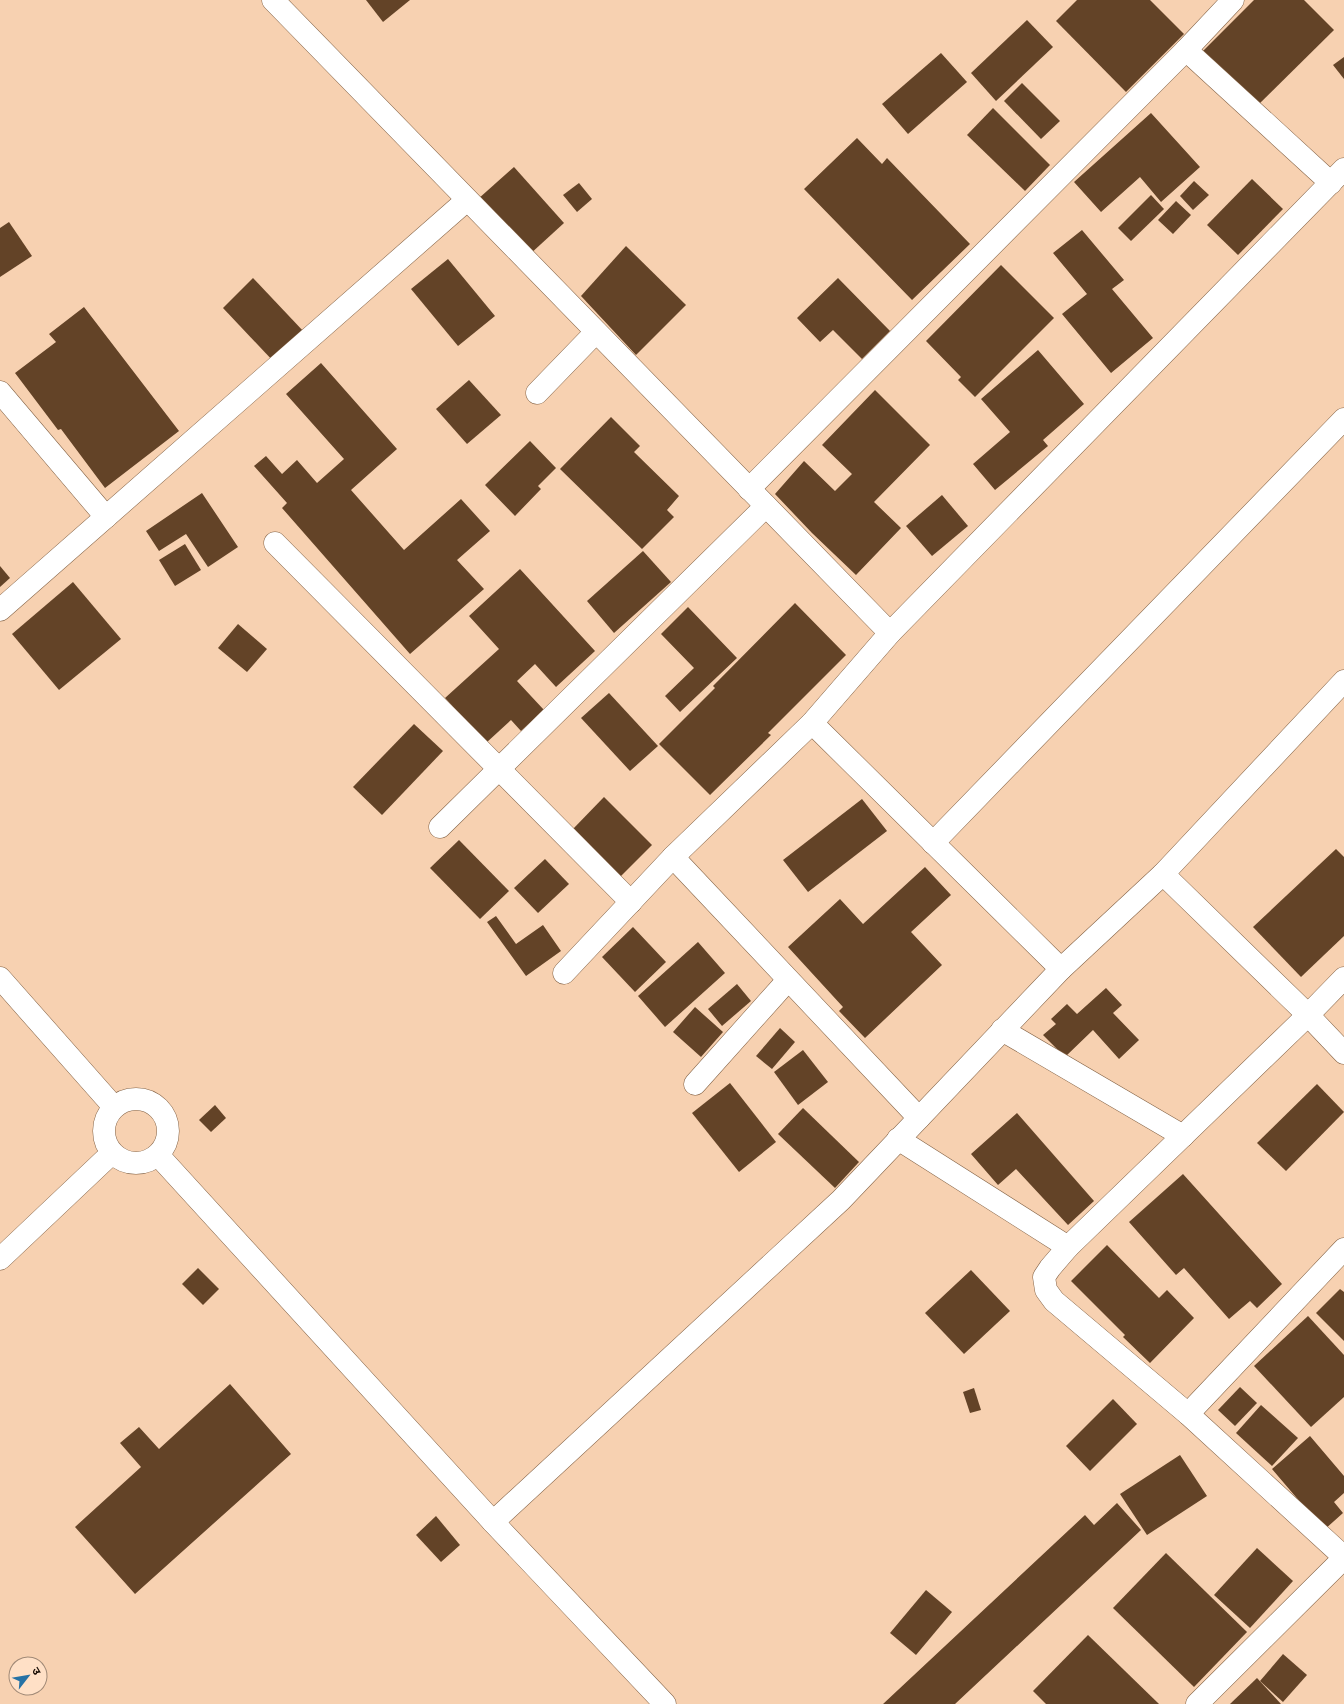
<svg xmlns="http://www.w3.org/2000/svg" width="1344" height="1704" font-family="Bitter,'Noto Sans Devanagari',serif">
<rect width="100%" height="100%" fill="#f7d1b1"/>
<g fill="#634327">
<path d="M366,0H410L383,22Z"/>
<path d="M1077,0H1150L1184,34L1126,92L1056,21Z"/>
<path d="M1254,0H1304L1334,30L1256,107L1202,52Z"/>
<path d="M1027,20L1053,47L996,101L971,73Z"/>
<path d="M941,53L967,82L908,134L882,104Z"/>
<path d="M1344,57V79L1333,65Z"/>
<path d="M1022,83L1060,121L1041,139L1004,101Z"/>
<path d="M993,108L1050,165L1025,191L967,135Z"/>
<path d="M1151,113L1200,167L1161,202L1140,177L1101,212L1074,182Z"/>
<path d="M857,138L882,164L887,158L970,244L912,300L804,189Z"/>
<path d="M514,167L564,223L529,255L478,199Z"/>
<path d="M1252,179L1283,209L1238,255L1207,225Z"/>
<path d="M1194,181L1209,195L1193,210L1180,196Z"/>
<path d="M579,183L592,199L577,212L563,195Z"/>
<path d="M1151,195L1164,209L1131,241L1118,228Z"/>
<path d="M1176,201L1191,215L1173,234L1158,220Z"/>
<path d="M9,222L32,256L0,277V228Z"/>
<path d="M1082,230L1124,280L1112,289L1153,338L1111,373L1062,314L1087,294L1053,253Z"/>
<path d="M626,246L686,305L636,355L581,296Z"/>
<path d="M448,259L495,316L458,346L411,289Z"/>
<path d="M1001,265L1054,318L975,397L958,380L961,377L926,341Z"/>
<path d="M253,278L305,333L274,362L223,308Z"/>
<path d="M838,278L890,331L862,359L833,330L820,342L797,318Z"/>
<path d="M84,307L179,431L105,488L61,429L58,430L15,373L56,342L49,334Z"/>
<path d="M1038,350L1084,404L1043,440L1048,446L995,490L973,464L1010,432L981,399Z"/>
<path d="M321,363L397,449L351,490L404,550L461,499L490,531L457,560L484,589L410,654L282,508L287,503L254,466L266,456L282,474L297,460L317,483L344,459L286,394Z"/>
<path d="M469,380L501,415L467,444L436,409Z"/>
<path d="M875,390L930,445L874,502L901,528L856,575L812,533L775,494L804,461L835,491L852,474L822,445Z"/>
<path d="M611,417L640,446L634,452L679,496L667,510L674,517L642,549L560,469Z"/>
<path d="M530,441L556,468L538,486L541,489L515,516L485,485Z"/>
<path d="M202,493L238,547L208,567L186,534L159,551L146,531Z"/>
<path d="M942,495L968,526L932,556L906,526Z"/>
<path d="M185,544L201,570L175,586L159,560Z"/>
<path d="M643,551L671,582L614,633L587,601Z"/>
<path d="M0,566L10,578L0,587Z"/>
<path d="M520,569L595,651L556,687L535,664L517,681L544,710L521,731L511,720L486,743L445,698L499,649L469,616Z"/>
<path d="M73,582L121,639L59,690L12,634Z"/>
<path d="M795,603L846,655L768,733L771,735L710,795L659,744L715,688L713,686Z"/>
<path d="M688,607L737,658L680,712L665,696L694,668L661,634Z"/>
<path d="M238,624L267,649L247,672L218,648Z"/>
<path d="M609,693L658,746L630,771L581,718Z"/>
<path d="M414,724L443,751L382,815L353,787Z"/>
<path d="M604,797L652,845L619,878L572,830Z"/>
<path d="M862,799L887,831L808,892L783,860Z"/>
<path d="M459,840L509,891L480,919L430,868Z"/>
<path d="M1336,849L1344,857V936L1301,977L1253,927Z"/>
<path d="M545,859L569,884L538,913L514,888Z"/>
<path d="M925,867L951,895L911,932L942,965L865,1038L839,1011L843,1007L788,947L840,899L863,924Z"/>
<path d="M496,916L516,944L543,925L561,951L526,976L487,922Z"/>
<path d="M633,927L666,962L635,992L602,957Z"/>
<path d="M698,942L725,973L665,1027L638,996Z"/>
<path d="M737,984L751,1001L722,1026L708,1009Z"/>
<path d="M1106,988L1122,1005L1113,1013L1139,1040L1119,1059L1093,1030L1065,1057L1043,1035L1056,1024L1051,1019L1067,1004L1077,1014Z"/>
<path d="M695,1007L723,1032L701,1057L673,1032Z"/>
<path d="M780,1028L795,1042L772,1069L756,1056Z"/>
<path d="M803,1050L828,1082L798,1105L774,1072Z"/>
<path d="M730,1083L776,1142L739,1172L692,1113Z"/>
<path d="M1317,1084L1344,1112L1286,1171L1257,1143Z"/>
<path d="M215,1105L226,1118L211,1132L199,1120Z"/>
<path d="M803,1108L859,1162L835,1188L778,1134Z"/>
<path d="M1017,1113L1094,1201L1068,1225L1016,1169L998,1185L971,1154Z"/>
<path d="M1183,1174L1282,1284L1257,1308L1250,1301L1229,1319L1184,1268L1176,1275L1129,1222Z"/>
<path d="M1107,1245L1159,1298L1167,1290L1194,1318L1150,1363L1123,1337L1125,1335L1071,1281Z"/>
<path d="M198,1268L219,1289L203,1305L182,1284Z"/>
<path d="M971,1270L1010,1311L964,1354L925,1313Z"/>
<path d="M1340,1289L1344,1292V1341L1316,1313Z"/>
<path d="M1308,1316L1344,1355V1397L1311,1427L1254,1366Z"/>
<path d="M230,1384L291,1454L135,1594L75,1527L141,1467L120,1443L139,1427L159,1449Z"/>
<path d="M1240,1387L1257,1403L1235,1426L1218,1410Z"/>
<path d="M974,1388L981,1410L970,1413L963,1392Z"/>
<path d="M1113,1399L1137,1424L1090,1471L1066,1446Z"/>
<path d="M1261,1405L1298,1438L1272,1466L1236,1433Z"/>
<path d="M1310,1436L1344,1476V1493L1334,1502L1343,1513L1324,1530L1272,1469Z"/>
<path d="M1180,1455L1207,1496L1147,1535L1120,1494Z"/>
<path d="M1117,1503L1141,1530L955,1704H883L1085,1515L1094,1525Z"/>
<path d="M436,1516L460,1545L441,1562L416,1535Z"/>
<path d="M1257,1548L1293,1581L1250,1628L1214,1595Z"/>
<path d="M1166,1553L1247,1632L1194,1687L1113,1608Z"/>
<path d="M926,1590L952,1612L916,1655L890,1633Z"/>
<path d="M1088,1635L1159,1704H1046L1033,1691Z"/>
<path d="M1283,1654L1307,1675L1283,1702L1260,1681Z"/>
<path d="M1257,1678L1281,1704H1230Z"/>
</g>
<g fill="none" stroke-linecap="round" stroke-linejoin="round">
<g stroke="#856447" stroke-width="23">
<g id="minor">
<path d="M273,0L890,633L812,723L1061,969L1163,874"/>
<path d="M1186,50L1331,183"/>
<path d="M0,392L106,517"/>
<path d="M537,393L596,332"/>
<path d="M749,489L1186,50L1233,0"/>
<path d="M275,543L631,902"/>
<path d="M0,610L467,200"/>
<path d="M890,633L1344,169"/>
<path d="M1344,681L1163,874L1308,1015L1344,1053"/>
<path d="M440,827L766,506"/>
<path d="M933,843L1344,419"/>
<path d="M673,857L919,1118"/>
<path d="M564,973L673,857L812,723"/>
<path d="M0,978L114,1107"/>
<path d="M1344,978L1308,1015L1068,1247L1050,1268L1044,1277L1046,1290L1054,1301L1188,1414L1344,1557"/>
<path d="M1002,1030L1183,1136"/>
<path d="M695,1084L788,980"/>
<circle cx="136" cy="1131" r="32"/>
<path d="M898,1139L1068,1247"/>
<path d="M158,1155L493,1522L665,1704"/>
<path d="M0,1259L112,1153"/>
<path d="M1188,1414L1344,1249"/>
<path d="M493,1522L841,1200L1061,969"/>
<path d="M1197,1704L1344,1558"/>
</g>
</g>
<use href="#minor" stroke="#fff" stroke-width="22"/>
</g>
<g transform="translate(28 1676) rotate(59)"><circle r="19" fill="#ffe0c6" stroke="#a18a77"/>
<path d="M0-3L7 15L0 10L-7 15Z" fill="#2672a5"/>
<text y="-6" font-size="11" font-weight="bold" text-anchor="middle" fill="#150901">उ</text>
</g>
</svg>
